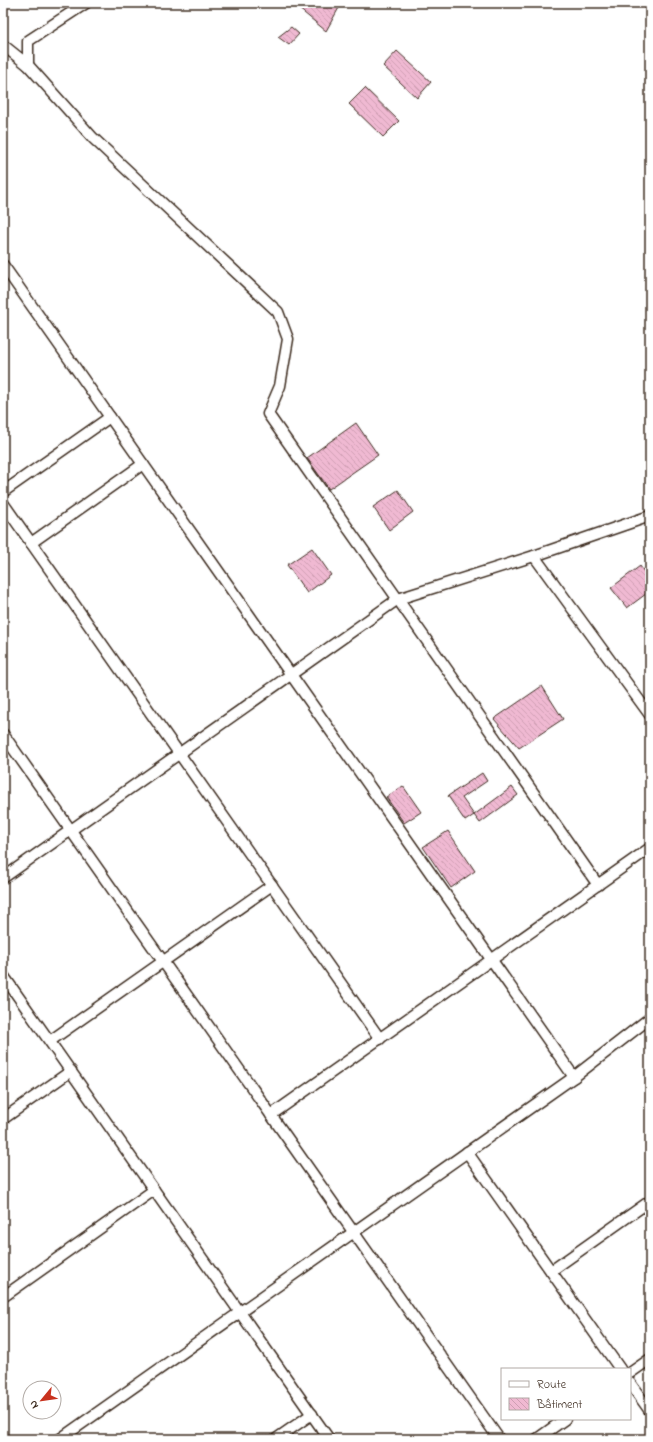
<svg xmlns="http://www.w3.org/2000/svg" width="653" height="1442" font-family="'Indie Flower',sans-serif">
<defs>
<pattern id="building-back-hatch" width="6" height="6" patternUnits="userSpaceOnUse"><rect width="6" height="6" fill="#f0b9d2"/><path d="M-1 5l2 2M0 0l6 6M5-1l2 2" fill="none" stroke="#cf9fb4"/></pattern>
</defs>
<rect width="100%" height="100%" fill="#fff"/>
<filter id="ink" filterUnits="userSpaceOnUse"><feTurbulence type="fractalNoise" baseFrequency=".025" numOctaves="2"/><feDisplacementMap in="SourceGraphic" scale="8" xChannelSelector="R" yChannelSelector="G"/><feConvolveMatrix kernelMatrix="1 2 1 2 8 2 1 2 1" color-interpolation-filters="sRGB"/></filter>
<g filter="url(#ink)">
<g fill="url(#building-back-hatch)" stroke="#3b2a1e">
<path d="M305,3H336L340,6L326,31L298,8Z"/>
<path d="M291,27L299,34L289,45L278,37Z"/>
<path d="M397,51L431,82L417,98L383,66Z"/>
<path d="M365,88L399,121L383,137L349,104Z"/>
<path d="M356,423L378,455L329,489L307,458Z"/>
<path d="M398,490L413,512L389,530L373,507Z"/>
<path d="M312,548L331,575L307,593L287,565Z"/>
<path d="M640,566L650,580V591L627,608L611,588Z"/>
<path d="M542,686L563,719L519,748L494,719Z"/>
<path d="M482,773L487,781L462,798L474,815L465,821L448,796Z"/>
<path d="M403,786L421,812L404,823L386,797Z"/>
<path d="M512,787L518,795L480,823L474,815Z"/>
<path d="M448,831L475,871L451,888L423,847Z"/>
</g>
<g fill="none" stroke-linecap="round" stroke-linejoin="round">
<g stroke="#3b2a1e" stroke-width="13">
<g id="street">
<path d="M3,45L28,65L93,138L278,312L288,339L280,386L268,414L598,885"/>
<path d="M28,65V41L86,3"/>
<path d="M3,265L574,1077"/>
<path d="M3,492L110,417"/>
<path d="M3,503L380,1039"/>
<path d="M31,543L143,464"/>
<path d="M534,556L650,715"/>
<path d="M3,734L499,1439"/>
<path d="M3,878L398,599L534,556L650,516"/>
<path d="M3,975L329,1439"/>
<path d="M50,1041L272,885"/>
<path d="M271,1115L650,848"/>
<path d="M3,1119L71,1071"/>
<path d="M467,1152L620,1369"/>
<path d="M551,1271L650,1201"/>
<path d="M3,1297L154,1190"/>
<path d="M630,1373L650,1359"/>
<path d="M630,1383L650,1411"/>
<path d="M60,1439L574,1077L650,1018"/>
<path d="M276,1439L312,1414"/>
<path d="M537,1439L565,1419"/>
</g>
</g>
<use href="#street" stroke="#fff" stroke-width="10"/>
</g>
</g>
<rect width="653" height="1442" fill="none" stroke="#fff" stroke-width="16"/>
<rect x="8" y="8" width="637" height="1426" fill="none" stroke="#3b2a1e" stroke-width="1.5" filter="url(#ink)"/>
<rect x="501" y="1368" width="130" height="52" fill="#ffffff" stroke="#b1aaa5"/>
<rect x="509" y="1381" width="20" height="6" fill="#ffffff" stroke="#b1aaa5"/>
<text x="537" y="1388" font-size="12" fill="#3b2a1e">Route</text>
<rect x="509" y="1398" width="20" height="12" fill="url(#building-back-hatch)" stroke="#b1aaa5"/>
<text x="537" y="1408" font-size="12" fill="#3b2a1e">Bâtiment</text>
<g transform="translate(42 1400) rotate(241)"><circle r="19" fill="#ffffff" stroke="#b1aaa5"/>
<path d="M0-3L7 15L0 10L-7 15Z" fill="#c8321e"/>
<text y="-6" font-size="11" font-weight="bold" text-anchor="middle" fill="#3b2a1e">N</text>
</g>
</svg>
